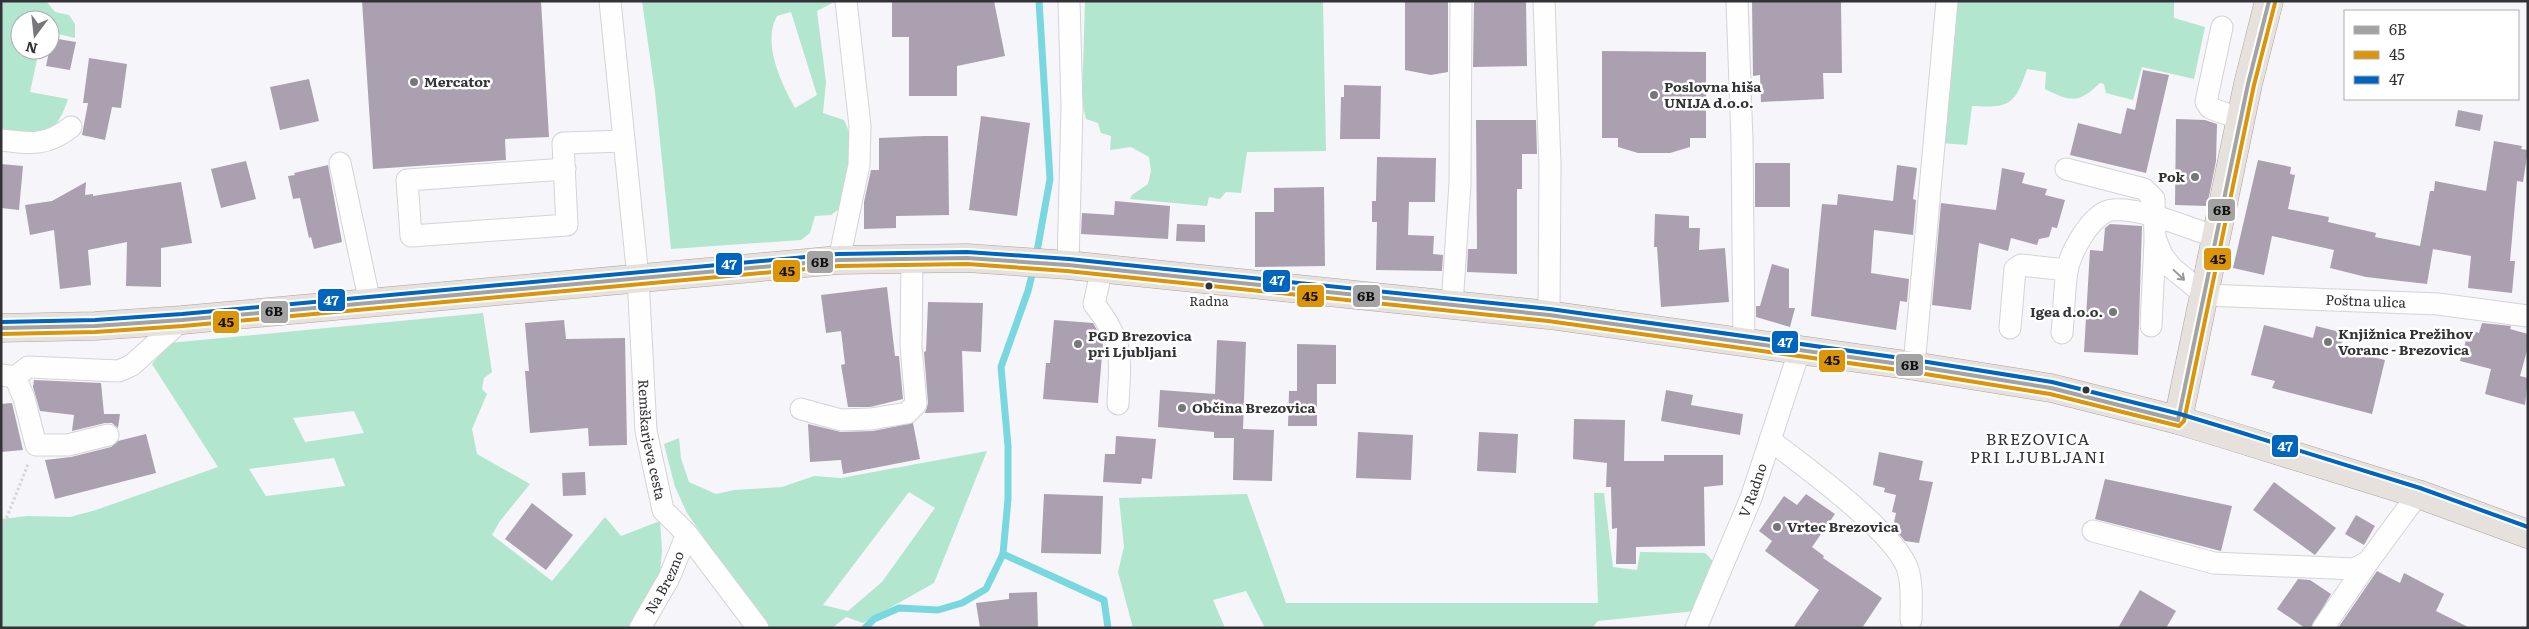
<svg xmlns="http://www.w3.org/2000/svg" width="2529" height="629" font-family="Literata,serif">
<rect width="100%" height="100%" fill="#f6f5fa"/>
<g fill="#b2e6ce" fill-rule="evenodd">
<path d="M1,1H46L55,12L69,15L75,24V38L50,32V20H20V50H39L30,92L68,99C55,140 38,136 1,134Z"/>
<path d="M642,1H836L817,11L826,82L823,113L844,120C860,151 846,178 838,210L831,215L815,216L810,233L801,240L671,249L655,92ZM791,12L817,95L795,108C781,83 762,43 777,16Z"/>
<path d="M1085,1H1323L1326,151L1247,152L1241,193L1226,192L1220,199L1209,197L1207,206L1130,199L1132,195L1148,184L1151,171L1149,157L1131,147L1110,150L1111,136L1101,133L1098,123L1086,119L1082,102Z"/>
<path d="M1954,1H2174V18L2205,27L2194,79L2142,67L2133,100L2106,93L2104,84L2100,83C2078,104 2071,102 2045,89L2046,72L2027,69C2015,105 2010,108 1972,106L1967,145L1941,143Z"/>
<path d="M483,313L492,372L484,378L482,389L487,394L472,429L477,454L530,484L500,521L492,535L552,581L605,517L621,536L660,521L662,550L660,575L628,628H1V519L28,516L70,517L96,510L218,467L152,364L169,343ZM354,411L364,433L305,442L293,418ZM334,458L345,486L266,496L249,469Z"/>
<path d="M679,438L681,458L689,482L716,494L734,490L782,487L814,476L841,478L987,451L934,583L863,623L846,617L832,628H766L687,513L675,487L664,444ZM909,492L935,508L882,582L848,611L823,605Z"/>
<path d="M1594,493H1604L1613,567L1637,570L1640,552L1705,553L1713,561L1695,611L1598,621L1592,628H1265L1246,591L1213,600L1225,628H1133L1118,572L1124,547L1119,498L1247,494L1286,603H1598Z"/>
</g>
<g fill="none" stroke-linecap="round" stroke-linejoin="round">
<g stroke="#79d8df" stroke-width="7">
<path d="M1036,257L1050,179L1039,1"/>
<path d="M1034,267L1028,291L1001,367L1008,446V499L1003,554L1104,600L1108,628"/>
<path d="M865,628L874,619L899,608L938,610L962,603L986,589L1003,554"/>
</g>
</g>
<g fill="#aba0af">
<path d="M362,1H541L549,137L505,139L506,160L373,169Z"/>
<path d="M892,1H994L1005,56L957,66V96H909V37H892Z"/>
<path d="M1405,1H1448V72L1431,75L1405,70Z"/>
<path d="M1474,1H1526L1527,66L1473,67Z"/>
<path d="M1752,1H1841L1842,73H1823L1824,99L1761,102L1760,75L1753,76Z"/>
<path d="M52,38L76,42L70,70L46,66Z"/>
<path d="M1602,51L1706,52V138H1690V147L1670,153H1638L1618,147V138H1602Z"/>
<path d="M89,58L127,64L121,108L112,107L105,140L82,135L88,103H83Z"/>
<path d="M2143,70L2169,75L2146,173L2070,155L2078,123L2121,134L2127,108L2135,110Z"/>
<path d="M309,79L319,121L280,130L270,87Z"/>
<path d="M1344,85L1381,86L1380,139H1340L1341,97H1344Z"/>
<path d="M2458,110L2483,115L2480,131L2455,126Z"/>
<path d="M981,116L1030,123L1017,216L969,210Z"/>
<path d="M2176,119L2205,120L2217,124L2216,161L2207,206L2175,205Z"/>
<path d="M1476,120H1536L1537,154H1522V189H1517V274L1467,272L1468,249H1477Z"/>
<path d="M924,136H948L949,215L896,216V228L864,229V202L871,170H879V138Z"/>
<path d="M2494,141L2522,146L2521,149L2528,150L2523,182L2517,181L2510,261H2515L2512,293L2468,288L2471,256L2433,249L2427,284L2366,277L2330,268L2334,250L2272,236L2264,275L2233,268L2258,160L2291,167L2290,174L2295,175L2288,209L2329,217L2328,222L2376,233L2375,237L2420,246L2430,191H2434L2435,181L2486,191Z"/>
<path d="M1377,157L1436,158L1435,202H1409L1408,235L1434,236L1433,254L1443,255L1442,271L1376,270L1377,222H1372V201H1376Z"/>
<path d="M246,161L256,199L221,208L211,169Z"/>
<rect x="1755" y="163" width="35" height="44"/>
<path d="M1,164L23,166L19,210L1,208Z"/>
<path d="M328,165L342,242L314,249L311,237L309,238L300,198L293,199L288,176L295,175L294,173Z"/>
<path d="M1897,165L1917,168L1913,199L1916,200L1913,235L1874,230L1871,273L1909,279L1907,302L1900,301L1896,330L1811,316L1822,204L1837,205L1838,194L1893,201Z"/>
<path d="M2002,168L2025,173L2022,183L2047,189L2045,195L2065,200L2057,228L2052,227L2049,237L2039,239L2037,245L2011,238L2008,251L1979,243L1971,310L1932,305L1941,203L1996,210Z"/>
<path d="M86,182L85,195L93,194V196L181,182L192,243L161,248V287L126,286L127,242L88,250L91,285L60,289L54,230L30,235L25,205L52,201Z"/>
<path d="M1324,187L1325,266L1255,267V212H1274V188Z"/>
<path d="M1115,201L1170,206L1168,239L1081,234L1082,213L1114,215Z"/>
<path d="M1655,214L1689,216V228H1700L1699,250L1725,248L1729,302L1661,307L1657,247H1654Z"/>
<path d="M1177,224L1205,225V242L1176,241Z"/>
<path d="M2110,224L2142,226L2138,355L2084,352L2090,250L2103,251L2105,228Z"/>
<path d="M1772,264L1789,269V308H1795L1790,327L1756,317V306H1760Z"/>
<path d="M887,287L895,356H899L903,399L870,407H848L841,365L845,364L841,331L826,333L821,295Z"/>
<path d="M928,302L983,303L981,352L962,351L964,412L925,413L928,403L924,352L926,351Z"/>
<path d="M564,320L566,339L625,338L627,445L589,446L588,428L530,433L525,371H529L525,323Z"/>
<path d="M1054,320L1093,323L1100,335L1103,343L1098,403L1043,399L1046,363H1050Z"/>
<path d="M2482,323L2511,326L2510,329L2528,334V347L2520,376L2528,378L2525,405L2485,394L2491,369L2460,361L2469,330L2479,333Z"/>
<path d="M2264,325L2313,338L2316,326L2344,333L2340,349L2385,360L2372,414L2272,388L2275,381L2251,375Z"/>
<path d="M1217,340L1246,342L1243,429L1274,430L1272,481L1233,480L1234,438H1214V432L1158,427L1160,390L1215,394Z"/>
<path d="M1297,344L1336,345V384H1317V426H1288L1289,391H1297Z"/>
<path d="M34,380L101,383L104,414H120L118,428L112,423H105L72,431L74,415L40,411L33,387Z"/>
<path d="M1666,390L1693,395L1691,405L1743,414L1740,435L1661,421Z"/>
<path d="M12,403L23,450L1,452V404Z"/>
<path d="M1574,419L1625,420L1624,461H1664V455H1723V485L1704,487L1705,546L1636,547V564H1616L1617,528L1612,529L1611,487H1606L1607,463L1573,459Z"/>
<path d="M913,423L920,459L843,474L841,460L810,462L808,424L841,432L873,431Z"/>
<path d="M1358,432L1413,435L1411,480L1356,478Z"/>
<path d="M1479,432L1518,434L1516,473L1477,471Z"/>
<path d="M146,434L156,473L55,499L45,460L71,457L111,447L118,441Z"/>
<path d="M1116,436L1156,439L1152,479L1142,478L1141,484L1103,482L1105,454H1115Z"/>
<path d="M1879,452L1923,461L1919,480L1933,482L1919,543L1905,541L1893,527L1896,513L1892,512L1896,495L1884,492L1885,488L1873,485Z"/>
<path d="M585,472L586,495L563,496L562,473Z"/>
<path d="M2105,479L2232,506L2221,551L2095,519Z"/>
<path d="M2274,482L2336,528L2315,555L2253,510Z"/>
<path d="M1044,494L1103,496L1101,554L1041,553Z"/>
<path d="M1806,494L1835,514L1812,547L1824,556L1823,558L1882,598L1862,628H1793L1819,590L1765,551L1772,541L1759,531L1784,496L1797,505Z"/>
<path d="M532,503L573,535L546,570L505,539Z"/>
<path d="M2356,515L2375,526L2364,545L2345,534Z"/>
<path d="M2377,571L2400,583L2404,573L2444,594L2436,611L2470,628H2338Z"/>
<path d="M2298,579L2310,580L2331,594L2311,628H2305L2277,609Z"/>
<path d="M2140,590L2176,611L2166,628H2118Z"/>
<path d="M1037,592L1038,628H980L976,603L1009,599V593Z"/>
</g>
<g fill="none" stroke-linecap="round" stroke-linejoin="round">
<g stroke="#d4d3d7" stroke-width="23">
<g id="minor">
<path id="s1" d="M610,1L638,278L646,431L663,510L687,534L758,628"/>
<path d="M1544,1L1550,165L1549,315"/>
<path d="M1737,1L1742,141L1744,342"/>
<path d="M2222,27L2206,102L2210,108L2241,119"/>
<path d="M1,140C31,144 47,146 71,127"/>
<path d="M340,163L370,303"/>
<path d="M565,169L407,180L411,236L567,225L563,143L624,141"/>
<path id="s2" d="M2066,169L2144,189L2154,199L2155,238L2162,255L2172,268L2205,295L2438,304L2528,316"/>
<path d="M839,260L859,165L860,126L846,1"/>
<path d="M1068,265L1072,107L1069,1"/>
<path d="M1102,268L1094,304C1125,343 1120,358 1118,404"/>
<path d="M1452,306L1460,183L1461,1"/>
<path d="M2151,326L2155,241"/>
<path d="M2010,328L2015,269L2021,265L2067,270"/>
<path d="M2062,333C2064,312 2064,291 2067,271C2070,253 2092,211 2113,210C2145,208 2187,228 2217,237"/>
<path d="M1914,366L1947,1"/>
<path d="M1,375L15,377L28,367L119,371L132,365L182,320"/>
<path d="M15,377L24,398L36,445H68L108,435"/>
<path d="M801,409L841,420L871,419L907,413L916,404L911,347L912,258"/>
<path d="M1770,440C1805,467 1891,529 1907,567C1913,583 1911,604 1911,620"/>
<path d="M2093,531L2214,563L2354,569L2368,562L2418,494"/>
<path id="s3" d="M640,628L669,578L687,534"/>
<path id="s4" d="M1696,628L1751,498L1800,349"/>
<path d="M2323,628L2368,562"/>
</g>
</g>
<g stroke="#aca29b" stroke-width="29">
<g id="major">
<path d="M1,328L95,326L182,320L839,260L967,258L1068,265L1549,315L1914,366L2051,388L2178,420L2234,437L2418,494L2528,534"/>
<path d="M2178,420L2248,84L2269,1"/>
</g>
</g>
<path stroke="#d6d6d8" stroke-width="3" stroke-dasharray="2.5 2.5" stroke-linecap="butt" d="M1,532L28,464"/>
<use href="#minor" stroke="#fefefe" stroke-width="21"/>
<use href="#major" stroke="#e7e1dd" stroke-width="28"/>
<g stroke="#fff" stroke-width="8">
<g id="bus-1">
<path d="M1,328L95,326L182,320L839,260L967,258L1068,265L1549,315L1914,366L2051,388L2178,420"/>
<path d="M2178,420L2248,84L2269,1"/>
</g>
</g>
<g stroke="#fff" stroke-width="8">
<path id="bus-2" d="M1,334L95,332L183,326L839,266L967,264L1067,271L1548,321L1913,372L2050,394L2179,426L2184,421L2254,85L2275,3"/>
</g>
<g stroke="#fff" stroke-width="8">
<path id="bus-3" d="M1,322L95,320L182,314L838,254L967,252L1069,259L1550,309L1915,360L2052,382L2180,414L2236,431L2420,488L2528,527"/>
</g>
<use href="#bus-1" stroke="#a3a3a4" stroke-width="4"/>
<use href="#bus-2" stroke="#da9508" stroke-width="4"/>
<use href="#bus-3" stroke="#0065bd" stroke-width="4"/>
</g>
<defs><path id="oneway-shaft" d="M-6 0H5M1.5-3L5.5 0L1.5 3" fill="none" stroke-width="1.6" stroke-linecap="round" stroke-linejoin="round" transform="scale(1.25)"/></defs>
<use stroke="#98989a" href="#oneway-shaft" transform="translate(2179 275) rotate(43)"/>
<g fill="#77767b" stroke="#fff" stroke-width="2">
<circle cx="414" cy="82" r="5"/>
<circle cx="1654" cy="95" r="5"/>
<circle cx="2195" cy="177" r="5"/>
<circle cx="2113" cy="312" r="5"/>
<circle cx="2328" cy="342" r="5"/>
<circle cx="1078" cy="344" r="5"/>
<circle cx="1182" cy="408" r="5"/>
<circle cx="1777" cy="527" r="5"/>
</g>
<g fill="#333236" stroke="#fff" stroke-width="2">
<circle cx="1209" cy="286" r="4.5"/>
<circle cx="2086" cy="390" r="4.5"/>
</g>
<g text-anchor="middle" stroke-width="5" stroke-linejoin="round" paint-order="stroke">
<g font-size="13" fill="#333236" stroke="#fff">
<text x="1209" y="306">Radna</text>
</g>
<g font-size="14" font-weight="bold" fill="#333236" stroke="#fff" text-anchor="start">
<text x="424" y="87">Mercator</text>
<text x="1664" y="92">Poslovna hiša<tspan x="1664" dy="16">UNIJA d.o.o.</tspan></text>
<text x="2185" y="182" text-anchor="end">Pok</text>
<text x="2103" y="317" text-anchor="end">Igea d.o.o.</text>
<text x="2338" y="339">Knjižnica Prežihov<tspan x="2338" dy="16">Voranc - Brezovica</tspan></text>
<text x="1088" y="341">PGD Brezovica<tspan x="1088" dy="16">pri Ljubljani</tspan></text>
<text x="1192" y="413">Občina Brezovica</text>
<text x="1787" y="532">Vrtec Brezovica</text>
</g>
<g font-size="14" fill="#333236" stroke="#fff">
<text dy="5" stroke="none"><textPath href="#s2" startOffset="372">Poštna ulica</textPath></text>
<text dy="5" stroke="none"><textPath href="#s1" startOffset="441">Remškarjeva cesta</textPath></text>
<text dy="5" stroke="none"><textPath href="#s4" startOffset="149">V Radno</textPath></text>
<text dy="5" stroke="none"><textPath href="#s3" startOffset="52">Na Brezno</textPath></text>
</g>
<g font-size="16" letter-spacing="1" fill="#333236" stroke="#fff">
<text x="2038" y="445">BREZOVICA<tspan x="2038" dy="18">PRI LJUBLJANI</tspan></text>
</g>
</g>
<g stroke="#fff" stroke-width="2">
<rect x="2207" y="198" width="29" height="24" rx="5" fill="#a3a3a4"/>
<rect x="2203" y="247" width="29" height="24" rx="5" fill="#da9508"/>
<rect x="806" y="250" width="28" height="24" rx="5" fill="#a3a3a4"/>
<rect x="715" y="252" width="28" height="24" rx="5" fill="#0065bd"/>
<rect x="772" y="259" width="29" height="24" rx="5" fill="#da9508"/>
<rect x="1262" y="269" width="29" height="24" rx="5" fill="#0065bd"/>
<rect x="1352" y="284" width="29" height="24" rx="5" fill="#a3a3a4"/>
<rect x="1296" y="284" width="29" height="24" rx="5" fill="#da9508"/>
<rect x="317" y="288" width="29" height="24" rx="5" fill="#0065bd"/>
<rect x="260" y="300" width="29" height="24" rx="5" fill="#a3a3a4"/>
<rect x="212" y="310" width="28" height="24" rx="5" fill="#da9508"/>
<rect x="1771" y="330" width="28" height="24" rx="5" fill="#0065bd"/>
<rect x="1818" y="349" width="28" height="24" rx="5" fill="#da9508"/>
<rect x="1895" y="353" width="29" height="24" rx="5" fill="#a3a3a4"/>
<rect x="2271" y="434" width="28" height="24" rx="5" fill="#0065bd"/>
</g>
<g font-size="14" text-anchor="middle" font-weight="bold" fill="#fff">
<text x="729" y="269">47</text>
<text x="1277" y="285">47</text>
<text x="331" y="305">47</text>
<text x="1785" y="347">47</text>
<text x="2285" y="451">47</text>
</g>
<g font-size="14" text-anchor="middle" font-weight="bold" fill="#111">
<text x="2222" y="215">6B</text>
<text x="2218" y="264">45</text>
<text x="820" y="267">6B</text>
<text x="787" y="276">45</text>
<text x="1366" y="301">6B</text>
<text x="1310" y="301">45</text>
<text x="274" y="316">6B</text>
<text x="226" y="327">45</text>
<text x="1832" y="365">45</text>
<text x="1910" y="370">6B</text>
</g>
<rect width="2529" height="629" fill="none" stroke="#333236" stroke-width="5"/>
<rect x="2344" y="10" width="175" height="90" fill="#ffffff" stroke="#adadaf"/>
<rect x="2354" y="26" width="25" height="8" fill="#a3a3a4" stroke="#adadaf"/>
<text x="2389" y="35" font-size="15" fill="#333236">6B</text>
<rect x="2354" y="51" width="25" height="8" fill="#da9508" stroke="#adadaf"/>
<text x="2389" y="60" font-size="15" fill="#333236">45</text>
<rect x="2354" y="76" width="25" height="8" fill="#0065bd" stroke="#adadaf"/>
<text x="2389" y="85" font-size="15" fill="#333236">47</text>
<g transform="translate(35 35) rotate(195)"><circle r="24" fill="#ffffff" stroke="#adadaf"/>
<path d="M0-4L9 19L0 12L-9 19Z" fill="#77767b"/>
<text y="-8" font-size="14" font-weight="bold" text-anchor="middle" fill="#333236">N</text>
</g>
</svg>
